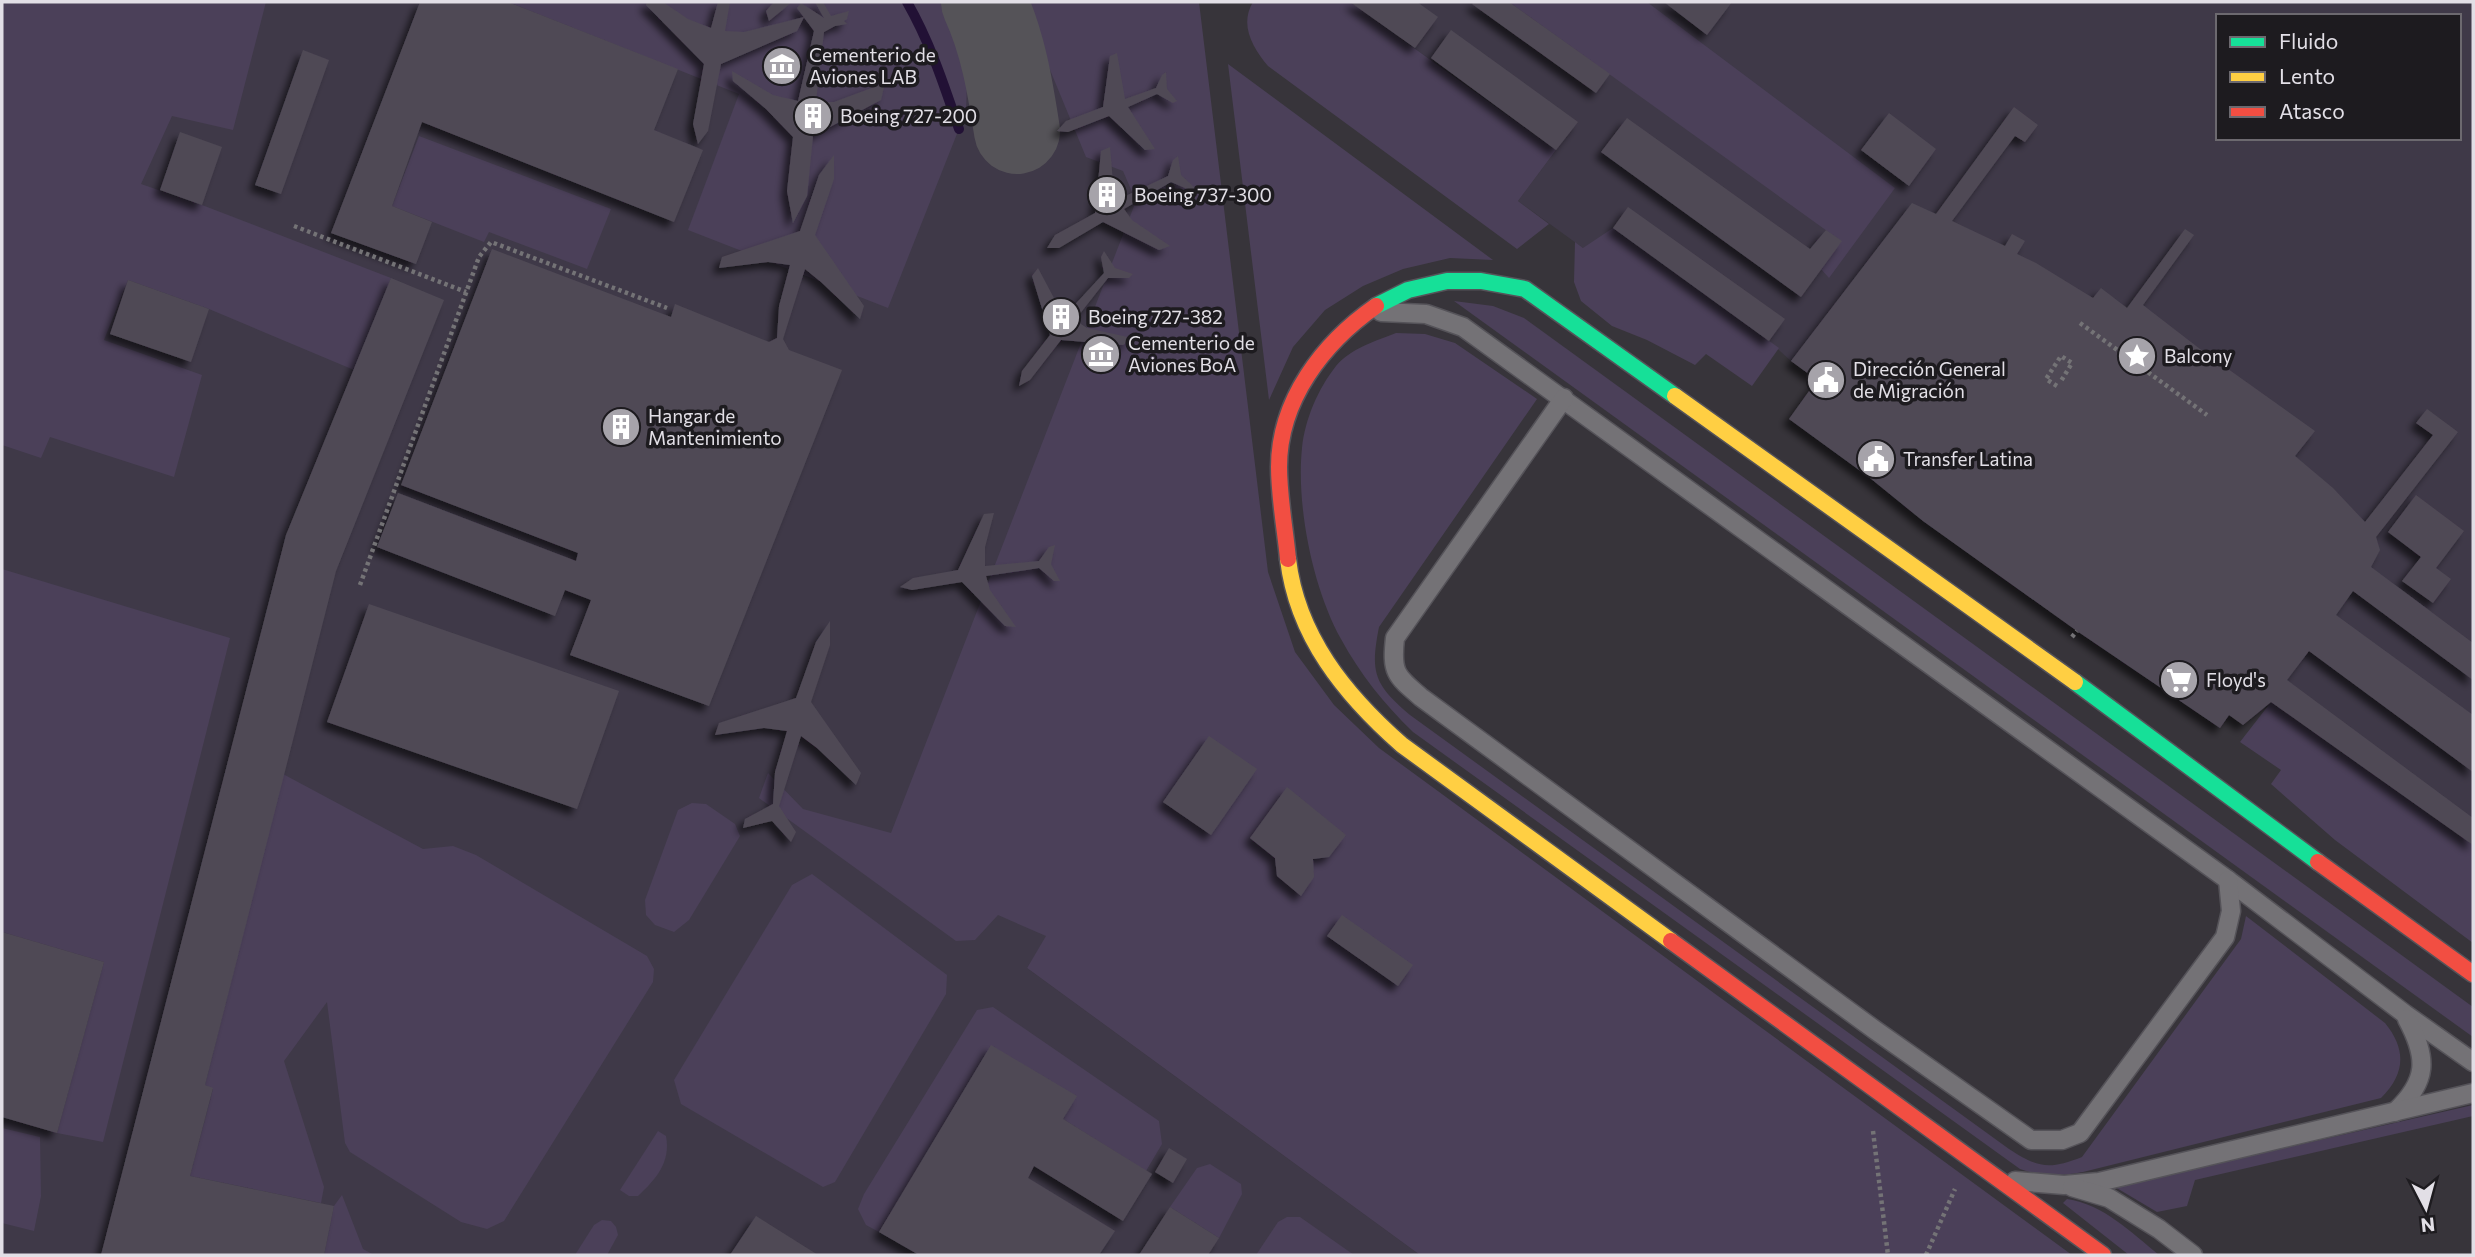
<svg xmlns="http://www.w3.org/2000/svg" width="2475" height="1257" font-family="Commissioner,sans-serif">
<defs>
<filter id="shadow"><feDropShadow dx="-6" dy="6" stdDeviation="3.5" flood-color="#0009"/></filter>
</defs>
<rect width="100%" height="100%" fill="#37343a"/>
<g fill="#3f3948" fill-rule="evenodd">
<path d="M2,2H1183L1258,596L1027,968L1420,1255H2Z"/>
<path d="M1350,2H2473V845L2271,703L2243,725L2230,715L2220,728L2077,631L1923,521L1870,478L1789,419L1817,380L1791,361L1769,341L1583,248L1518,201L1556,150ZM2218,16H2459V138H2218Z"/>
</g>
<g fill="#4b4059">
<path d="M2,2H266L233,130L172,116L141,184L202,205L391,278L354,370L209,309L128,280L104,340L202,375L174,477L50,437L41,458L2,445Z"/>
<path d="M508,2H943L968,50L966,111L888,308L688,230L739,94Z"/>
<path d="M1022,2H1199L1268,572L1295,652L1334,705L1379,748L2072,1255H1420L1027,968L1046,936L998,915L975,940L956,941L759,798L768,773L803,809L891,833L1136,201L1123,171L1086,157Z"/>
<path d="M1253,2H1350L1556,150L1518,201L1549,224L1517,249L1268,66C1253,48 1239,25 1253,2Z"/>
<path d="M1509,2H1647L1895,188L1829,278L1821,269L1841,241Z"/>
<path d="M1228,64L1493,260L1450,258L1403,269L1363,286L1325,310L1293,347L1269,400Z"/>
<path d="M419,136L611,209L587,269L489,232L484,242L392,206Z"/>
<path d="M1613,228L1779,348L1752,386L1706,354L1695,365L1647,340L1612,326L1581,301L1574,282L1575,242L1583,248Z"/>
<path d="M1454,301L1493,306L1524,318L2473,1007V1037Z"/>
<path d="M1396,333L1425,334L1455,343L1537,399L1379,627C1370,673 1374,684 1410,715L2009,1149C2038,1168 2049,1170 2082,1157L2241,939L2246,916L2385,1023C2407,1050 2405,1074 2381,1098L2083,1172C2061,1176 2041,1177 2020,1169L1413,732C1384,704 1360,674 1341,639C1313,589 1296,506 1302,448C1305,419 1318,389 1336,366C1351,348 1376,341 1396,333Z"/>
<path d="M2,569L230,638L103,1142L57,1133L104,962L2,932Z"/>
<path d="M2271,702L2473,845V943L2335,840L2271,784L2281,770L2240,742Z"/>
<path d="M283,774L423,849L453,846L476,855L647,956L654,969L653,982L504,1221L487,1229L461,1222L350,1152L345,1143L327,1002L284,1061L324,1187L321,1203L190,1176L213,1089L205,1085Z"/>
<path d="M692,803L706,804L735,824L740,836L689,920L674,932L655,925L646,915L645,900L678,810Z"/>
<path d="M812,874L947,975L946,994L835,1182L823,1187L681,1104L674,1080L792,885Z"/>
<path d="M993,1007L1159,1121L1162,1144L1146,1171L1063,1119L1076,1096L991,1046L879,1232L866,1225L858,1209L864,1194L977,1010Z"/>
<path d="M2473,1105V1116L2195,1180L2187,1206L2157,1212L2115,1187Z"/>
<path d="M2,1128L40,1137L41,1196L34,1231L2,1223Z"/>
<path d="M658,1131L666,1136C671,1162 656,1179 638,1196H629L620,1190Z"/>
<path d="M1210,1164L1241,1184L1242,1194L1219,1238L1170,1207L1197,1168Z"/>
<path d="M342,1195L363,1249L374,1255H324L334,1206Z"/>
<path d="M2067,1199C2103,1204 2132,1233 2159,1255H2129L2063,1203Z"/>
<path d="M1287,1217H1300L1354,1255H1256L1278,1222Z"/>
<path d="M602,1220L611,1221L616,1227L618,1235L607,1255H575L594,1225Z"/>
</g>
<g fill="none" stroke-linecap="round" stroke-linejoin="round">
<path stroke="#221135" stroke-width="10" d="M907,2C930,42 944,85 959,129"/>
<path stroke="#555358" stroke-width="86" d="M984,2C1003,43 1010,86 1017,131"/>
</g>
<g fill="#4f4955" filter="url(#shadow)">
<path d="M420,2H508L678,69L654,130L703,150L674,222L422,122L392,206L432,222L416,264L331,233Z"/>
<path d="M647,2H663L688,19L711,28L718,2H730L725,31L744,32L804,17L797,31L721,64L708,131L698,144L693,124L704,64L646,5Z"/>
<path d="M774,2H792L769,21L766,11Z"/>
<path d="M815,2H823L831,16L849,11L847,19L844,21L847,24L835,26L824,32L816,102H834L885,83L881,100L813,136L807,196L793,223L787,191L793,137L766,109L733,81L732,71L773,95L798,101L814,31L797,8L801,3L824,18Z"/>
<path d="M1350,2H1417L1438,17L1415,48Z"/>
<path d="M1474,2H1509L1610,74L1596,93L1472,4Z"/>
<path d="M1664,2H1732L1707,35Z"/>
<path d="M1451,30L1578,122L1556,150L1431,58Z"/>
<path d="M303,50L329,60L281,194L255,185Z"/>
<path d="M1117,53L1125,99L1156,88L1162,75L1166,72L1167,89L1177,101L1173,103L1157,94L1128,107L1155,149L1145,150L1109,116L1068,132L1057,131L1066,121L1103,107L1110,56Z"/>
<path d="M2014,107L2038,125L2025,142L2015,136L1952,221L2005,246L2012,234L2025,241L2017,254L2036,263L2093,298L2101,288L2127,308L2185,229L2194,235L2143,305L2200,349L2315,431L2295,456L2333,488L2365,522L2433,435L2416,423L2427,409L2458,432L2376,537L2380,550L2371,567L2473,643V680L2353,591L2336,615L2473,715V772L2309,651L2287,680L2473,818V845L2271,702L2243,725L2229,715L2220,728L2077,631L1923,521L1870,478L1789,419L1817,380L1791,361L1912,203L1936,214Z"/>
<path d="M1889,113L1936,149L1909,186L1861,150Z"/>
<path d="M1627,118L1810,249L1826,230L1842,241L1801,297L1601,152Z"/>
<path d="M180,132L222,147L202,205L160,190Z"/>
<path d="M1110,147L1113,182L1119,199L1168,176L1173,160L1178,156L1181,175L1195,188L1190,190L1171,182L1124,209L1132,220L1170,246L1159,250L1103,222L1059,248H1047L1055,235L1095,213L1101,151Z"/>
<path d="M834,155V179L815,235L864,306L860,319L821,282L805,269L783,339L789,350L842,370L709,706L570,655L591,600L565,590L555,616L377,547L398,493L576,561L578,553L401,485L492,249L671,317L675,304L769,342L777,338L779,306L790,265L768,262L719,268L722,257L800,231L819,175Z"/>
<path d="M1628,207L1785,319L1769,341L1613,228Z"/>
<path d="M1104,251L1115,268L1133,274L1129,278H1108L1075,320L1087,328L1132,338L1123,345L1061,340L1030,380L1019,386L1022,371L1050,335L1032,276L1038,268L1055,300L1067,313L1104,273L1101,257Z"/>
<path d="M391,278L444,300L336,571L205,1085L213,1088L190,1176L334,1206L324,1255H101L286,535Z"/>
<path d="M128,280L209,309L191,362L110,334Z"/>
<path d="M2416,495L2464,531L2436,568L2451,579L2433,603L2402,581L2421,557L2388,532Z"/>
<path d="M994,513L985,547V566L1039,561L1049,547L1055,545L1051,564L1060,581H1054L1039,568L986,576L990,590L1016,627L1005,626L962,582L912,590L900,587L913,578L958,570L984,514Z"/>
<path d="M369,604L619,691L577,809L327,722Z"/>
<path d="M830,621V645L811,702L861,773L856,785L817,748L801,736L779,806L796,832L791,842L772,821L743,828L745,819L773,804L775,772L787,731L764,728L715,735L719,723L796,698L816,642Z"/>
<path d="M1209,736L1257,769L1211,835L1163,802Z"/>
<path d="M1287,787L1346,835L1329,857L1313,859L1314,877L1301,896L1277,876L1275,858L1250,838Z"/>
<path d="M1342,915L1413,965L1398,986L1327,936Z"/>
<path d="M2,932L104,962L57,1133L2,1117Z"/>
<path d="M991,1045L1077,1096L1063,1119L1152,1174L1123,1221L1034,1166L1028,1178L1115,1231L1099,1255H919L879,1232Z"/>
<path d="M1169,1148L1187,1159L1173,1183L1155,1172Z"/>
<path d="M1170,1207L1219,1238L1208,1255H1139Z"/>
<path d="M756,1216L818,1255H730Z"/>
</g>
<g fill="none" stroke-linecap="round" stroke-linejoin="round">
<g stroke="#555359" stroke-width="21">
<g id="lane">
<path d="M1381,312L1426,314L1463,327L2228,880L2405,1014L2473,1062"/>
<path d="M1564,398L1395,638C1391,673 1396,676 1422,698L1875,1030L2031,1140H2062L2080,1133L2225,937L2231,911L2228,880"/>
<path d="M2395,1112C2428,1081 2428,1058 2407,1019"/>
<path d="M2015,1181L2064,1185L2099,1182L2473,1093"/>
<path d="M2072,1187L2109,1198L2159,1229L2193,1255"/>
</g>
</g>
<g stroke="#555359" stroke-width="19">
<g id="fast">
<path d="M1376,306L1408,290L1447,281H1481L1525,289L1675,396"/>
<path d="M2075,682L2318,862"/>
</g>
</g>
<g stroke="#555359" stroke-width="19">
<g id="slow">
<path d="M1675,396L2075,682"/>
<path d="M1288,559C1297,636 1345,695 1402,745L1671,941"/>
</g>
</g>
<g stroke="#555359" stroke-width="19">
<g id="jam">
<path d="M1288,559C1285,528 1279,497 1279,467C1279,400 1323,343 1376,306"/>
<path d="M2318,862L2473,974"/>
<path d="M1671,941L2103,1255"/>
</g>
</g>
<g stroke="#747376" stroke-width="4.5" stroke-dasharray="3.5 3.5" stroke-linecap="butt">
<path d="M294,226L466,292"/>
<path d="M2080,323L2207,415"/>
<path d="M2057,386L2046,379L2061,356L2072,363L2061,381"/>
<path d="M360,585L479,257L491,242L667,308"/>
<path d="M2072,637L2077,631"/>
<path d="M1873,1131L1888,1255"/>
<path d="M1926,1255L1955,1189"/>
</g>
<use href="#lane" stroke="#747276" stroke-width="18"/>
<use href="#fast" stroke="#16e098" stroke-width="16"/>
<use href="#slow" stroke="#ffcf43" stroke-width="16"/>
<use href="#jam" stroke="#f24e42" stroke-width="16"/>
</g>
<defs>
<g id="museum-disc" transform="scale(2.0125)"><circle r="9.5" fill="#a6a3aa" stroke="#1d1b1f"/><path d="M0-6L6-3V-2H-6V-3ZM-5-1h2V3h-2ZM-1-1h2V3h-2ZM3-1h2V3H3ZM-6 4H6V6H-6Z" fill="#fff"/></g>
<g id="building-disc" transform="scale(2.0125)"><circle r="9.5" fill="#a6a3aa" stroke="#1d1b1f"/><path d="M-4-6H4V6H1V3H-1V6H-4ZM-2.5-4.3h1.7v1.8h-1.7ZM.8-4.3h1.7v1.8H.8ZM-2.5-1h1.7V.8h-1.7ZM.8-1h1.7V.8H.8Z" fill="#fff"/></g>
<g id="sight-disc" transform="scale(2.0125)"><circle r="9.5" fill="#a6a3aa" stroke="#1d1b1f"/><path d="M0-6L1.8-2.2L6-1.7L2.9 1.2L3.7 5.4L0 3.3L-3.7 5.4L-2.9 1.2L-6-1.7L-1.8-2.2Z" fill="#fff"/></g>
<g id="civic-disc" transform="scale(2.0125)"><circle r="9.5" fill="#a6a3aa" stroke="#1d1b1f"/><path d="M-.6-6.5H3V-4.5H.6V-3L4-1V1h2V6H-6V1h2V-1L-.6-3ZM-1.2 2.5V6h2.4V2.5Z" fill="#fff"/></g>
<g id="supermarket-disc" transform="scale(2.0125)"><circle r="9.5" fill="#a6a3aa" stroke="#1d1b1f"/><path d="M-6-5.5h2.5l.6 2H6L4.5 2H-2.5L-4.4-4H-6ZM-1.5 3.2a1.3 1.3 0 1 0 .1 0ZM3 3.2a1.3 1.3 0 1 0 .1 0Z" fill="#fff"/></g>
</defs>
<g fill-rule="evenodd">
<use href="#museum-disc" x="782" y="66"/>
<use href="#building-disc" x="813" y="116"/>
<use href="#building-disc" x="1107" y="195"/>
<use href="#building-disc" x="1061" y="317"/>
<use href="#museum-disc" x="1101" y="354"/>
<use href="#sight-disc" x="2137" y="356"/>
<use href="#civic-disc" x="1826" y="380"/>
<use href="#building-disc" x="621" y="427"/>
<use href="#civic-disc" x="1876" y="459"/>
<use href="#supermarket-disc" x="2179" y="680"/>
</g>
<g text-anchor="middle" stroke-width="7" stroke-linejoin="round" paint-order="stroke">
<g font-size="19" fill="#e2dfe6" stroke="#1d1b1f" text-anchor="start">
<text x="809" y="62">Cementerio de<tspan x="809" dy="22">Aviones LAB</tspan></text>
<text x="840" y="123">Boeing 727-200</text>
<text x="1134" y="202">Boeing 737-300</text>
<text x="1088" y="324">Boeing 727-382</text>
<text x="1128" y="350">Cementerio de<tspan x="1128" dy="22">Aviones BoA</tspan></text>
<text x="2164" y="363">Balcony</text>
<text x="1853" y="376">Dirección General<tspan x="1853" dy="22">de Migración</tspan></text>
<text x="648" y="423">Hangar de<tspan x="648" dy="22">Mantenimiento</tspan></text>
<text x="1903" y="466">Transfer Latina</text>
<text x="2206" y="687">Floyd's</text>
</g>
</g>
<rect width="2475" height="1257" fill="none" stroke="#e2dfe6" stroke-width="7"/>
<rect x="2216" y="14" width="245" height="126" fill="#1d1b1f" stroke="#6c696f" stroke-width="2"/>
<rect x="2230" y="37" width="35" height="10" fill="#16e098" stroke="#6c696f" stroke-width="2"/>
<text x="2279" y="49" font-size="21" fill="#e2dfe6">Fluido</text>
<rect x="2230" y="72" width="35" height="10" fill="#ffcf43" stroke="#6c696f" stroke-width="2"/>
<text x="2279" y="84" font-size="21" fill="#e2dfe6">Lento</text>
<rect x="2230" y="107" width="35" height="10" fill="#f24e42" stroke="#6c696f" stroke-width="2"/>
<text x="2279" y="119" font-size="21" fill="#e2dfe6">Atasco</text>
<g transform="translate(2426 1208) rotate(174)" stroke="#1d1b1f" stroke-width="5" paint-order="stroke">
<path d="M0-5L12 26L0 18L-12 26Z" fill="#e2dfe6"/>
<text y="-10" font-size="19" font-weight="bold" text-anchor="middle" fill="#e2dfe6">N</text>
</g>
</svg>
